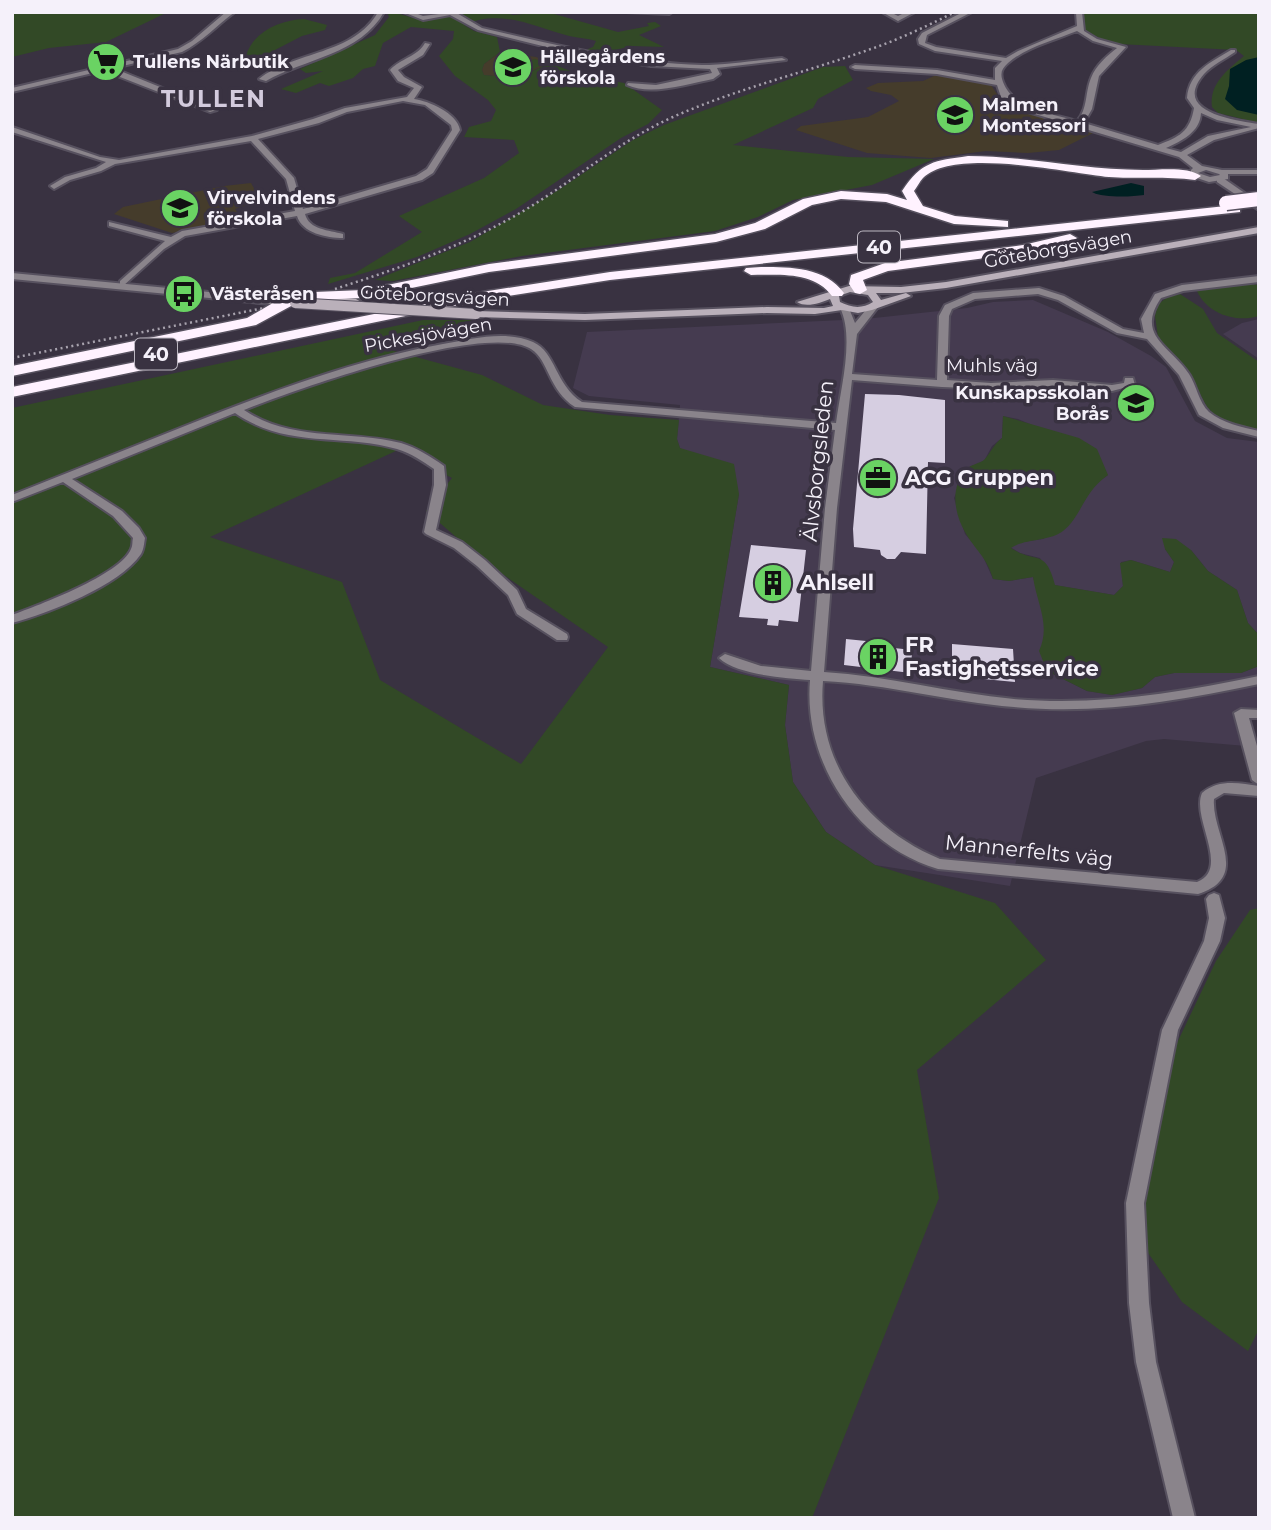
<svg xmlns="http://www.w3.org/2000/svg" width="1271" height="1530" font-family="Montserrat,sans-serif">
<rect width="100%" height="100%" fill="#393241"/>
<g fill="#453b50">
<path d="M1033,300L1108,332L1151,356L1166,367L1195,421L1227,438L1259,442V635L1248,623L1237,590L1208,571L1191,550L1165,549L1174,562L1170,572L1131,560L1121,562L1123,586L1114,595L1054,585L1052,577L1040,558L1020,553L1010,547L1021,542L1043,539L1072,521L1094,485L1108,475L1039,428L1018,419L1003,416L1002,438L992,446L984,461L967,468L954,498L965,534L981,552L993,579L1009,581L1033,577L1045,621L1047,671L1087,691L1112,695L1142,688L1155,677L1174,673H1241L1259,666V712L1237,711L1246,746L1164,739L1146,741L1036,778L1010,886L875,865L826,832L793,782L785,725L789,685L710,667L739,494L680,448L677,439L680,405L589,396L573,388L587,332L865,319L967,308L993,302Z"/>
<path d="M1259,319V359L1223,334L1242,323Z"/>
</g>
<g fill="#453c2b">
<path d="M500,52L536,57L550,63L516,78L484,75L482,70L484,64Z"/>
<path d="M936,75L991,85L1001,100L1013,107L1095,132L1059,150L1028,153L986,151L931,158L867,153L796,130L801,126L868,117L899,101L891,95L871,91L866,88L878,83L923,81Z"/>
<path d="M251,183L261,201L235,209L241,217L172,233L114,214L123,207L224,186Z"/>
</g>
<g fill="#324926" fill-rule="evenodd">
<path d="M12,12H168L106,42L49,48L12,57Z"/>
<path d="M387,12C407,12 429,31 448,12H503L513,15L547,12L618,32L649,26L647,23L655,22L661,26L639,35L664,47L632,46L602,53L583,51L593,47L596,41C587,38 578,38 569,36C534,27 501,8 464,25L474,31L497,37L500,52L484,64L482,70L484,75L514,78L504,74L534,59L547,62L520,77L550,63L578,74L624,83L662,110L648,124L621,138L516,209L470,234L417,257L328,284L330,278L355,273L422,232L399,216L484,178L519,153L514,140L464,137L469,127L491,121L496,110L488,100L455,76L439,56L453,39L454,31L411,27L383,43L375,66L363,69L353,78L329,86L320,83L296,93L281,89L323,71L306,73L300,69L375,35L389,17Z"/>
<path d="M1083,12H1259V123L1218,113L1212,107C1209,84 1227,70 1244,56L1236,50L1119,44L1103,40L1083,29Z"/>
<path d="M304,19L327,25L325,30L302,36L275,50L265,60L246,56C253,31 281,20 304,19Z"/>
<path d="M845,66L853,80L818,99L813,108L733,145L848,157L934,159L872,185L793,200L758,217L715,231L522,256L393,281L375,280L470,242L557,191L633,140L664,125L823,67Z"/>
<path d="M1251,284L1259,285V316C1236,323 1207,314 1197,291Z"/>
<path d="M1180,294L1203,309L1217,333L1259,362V430L1220,420L1207,407L1185,366L1163,346L1158,337L1155,316L1158,304L1168,297Z"/>
<path d="M423,320H472L383,348L482,375L543,405L610,415L679,420L677,439L680,448L734,464L739,494L710,667L789,685L785,725L793,782L826,832L875,865L995,903L1046,960L917,1070L939,1198L812,1518H12V408ZM398,450L452,478L426,511L485,562L608,647L521,764L380,680L342,582L210,537Z"/>
<path d="M1003,416L1079,438L1097,449L1108,475C1083,492 1082,516 1063,531C1048,542 1026,538 1011,548C1036,565 1045,547 1055,585L1114,595L1123,586L1120,563L1131,560L1170,572L1174,562L1165,549L1162,538L1176,539L1191,550L1208,571L1237,590L1248,623L1259,635V666L1241,673H1174L1155,677L1142,688L1112,695L1087,691L1047,671L1039,651C1051,625 1037,604 1033,577L1009,581L993,579C987,557 975,550 965,532C954,513 950,487 966,470C970,464 980,464 985,459C991,452 994,444 1002,438Z"/>
<path d="M1259,908V1329L1248,1351L1182,1302L1144,1247L1143,1201L1154,1133L1177,1043L1216,961L1250,910Z"/>
</g>
<g fill="#002022">
<path d="M1259,57V115L1237,110L1225,99L1229,86L1230,69L1246,60Z"/>
<path d="M1131,183L1144,186V195C1131,197 1103,198 1092,192Z"/>
</g>
<g fill="#d6cee1">
<path d="M865,394L899,395L945,400V463L928,462L926,554L901,552L895,559H887L881,555L880,550L854,547L853,529Z"/>
<path d="M751,545L806,550L798,622L779,620L778,626L767,625L768,619L739,617Z"/>
<path d="M846,639L876,642V646L912,650L911,673L844,665Z"/>
<path d="M952,644L1013,649L1015,682L952,676Z"/>
</g>
<g fill="none" stroke-linecap="round" stroke-linejoin="round">
<g stroke="#57515f" stroke-width="4">
<g id="minor">
<path d="M378,12H384C361,54 304,59 266,81L259,79C294,51 354,55 378,12Z"/>
<path d="M403,12H413L423,16L455,12L482,28L495,31C563,47 631,63 702,65C728,65 756,60 782,58L786,60L717,68L720,74L713,79C688,84 651,96 627,85L628,83L656,85L712,73L710,69L651,66L571,53L478,30L450,15L423,20Z"/>
<path d="M626,12H672L669,14Z"/>
<path d="M882,12H890L898,16L906,12H915L898,21Z"/>
<path d="M963,12H972L927,35L925,43L936,47L1006,58L1018,51L1077,26L1076,12H1082L1084,31L1097,39L1126,47L1099,76L1092,109L1084,123L1158,145C1179,137 1190,132 1194,108L1187,98C1189,72 1211,62 1231,50H1235V52C1225,59 1212,65 1204,74C1171,112 1234,120 1259,124V128L1214,140L1187,155L1202,166L1222,170H1259V174H1228V179L1209,182L1191,176V170L1193,168L1179,157L1025,111L1001,97L997,85L937,74L855,69L851,67L855,65L937,70L995,80V68L1002,61L935,51L919,44L918,39L922,33ZM1077,31L1093,41L1117,48C1107,56 1096,65 1091,78C1085,92 1088,109 1077,121C1052,114 1013,109 1003,82C1000,74 1001,69 1008,63C1026,47 1055,40 1077,31ZM1201,113L1217,120L1251,127L1208,136L1181,152L1166,148C1182,141 1200,132 1201,113ZM1206,170L1219,174L1220,175L1210,177L1198,173Z"/>
<path d="M425,43L430,44L423,55L398,70L404,77L422,87L414,99C429,101 457,113 460,130L433,173L422,180L305,214C309,230 329,230 343,234V238C327,238 302,233 297,216L185,236L164,249L123,286L120,285V281L165,241L109,226V222L171,237L182,231L295,211L286,179L251,141L115,164L101,171L70,180L54,189L50,186L65,177L96,168L106,162L12,132V127L100,157L119,160L252,136L313,119L345,108L407,97L414,88L398,81L390,70C401,58 417,57 425,43ZM403,101L425,105L451,125L452,130L427,169L416,176L303,209L294,178L258,139L319,123L347,112Z"/>
<path d="M102,66H108L217,110L210,112L102,70Z"/>
<path d="M1259,276V282L1183,291L1161,298C1135,336 1171,346 1189,374C1196,384 1199,403 1209,412C1222,423 1242,427 1259,431V437L1223,428L1199,415L1179,375L1147,339L1117,333L1058,300L1038,294L975,299L952,309L949,316L947,380L991,383L1053,380L1112,385L1124,383L1125,378H1133L1135,385L1112,391L1053,386L991,389L942,387L852,380L837,508L824,672C888,676 950,693 1014,699C1098,706 1177,693 1259,676V684C1177,701 1098,715 1014,707C950,702 887,684 823,681C816,763 866,828 940,859L1197,882C1231,869 1191,818 1202,793C1218,779 1239,783 1259,786V796L1224,793L1214,799C1211,834 1252,877 1198,894L938,869C858,845 803,763 810,680C785,678 737,675 719,658L725,654L761,666L811,671L825,508L835,430L575,407C548,390 549,360 531,349C486,321 294,390 244,410C291,442 348,430 401,443C417,448 430,456 444,466L446,485L436,530L462,542L485,560L517,590L526,609L567,634L568,637L567,640H557L517,614L508,595L477,566L454,548L426,534L424,532L434,485V469C422,461 411,453 397,449C341,433 287,449 235,413L72,479L122,511L139,528L145,538C144,543 144,549 141,554C119,586 49,613 12,623V615C39,605 120,575 131,549C133,545 132,542 133,538L113,516L63,482L12,502V495C71,471 131,448 190,424C273,391 355,360 443,344C472,339 505,330 533,342C556,352 555,385 582,402L836,423C840,391 855,337 840,308L842,306H848L855,323L870,305L878,307L857,334L852,374L937,380L939,316L945,305L973,293L1039,288L1064,296L1123,329L1144,333L1141,319L1155,294L1182,285Z"/>
<path d="M1241,709L1259,710V718H1249L1259,753V785L1252,780L1234,713Z"/>
<path d="M1214,893L1219,895L1225,918L1220,941L1178,1030L1144,1203L1149,1303L1156,1362L1195,1518H1173L1136,1362L1129,1303L1126,1203L1162,1030L1204,941L1209,918L1206,899L1209,895Z"/>
</g>
</g>
<g stroke="#57515f" stroke-width="4">
<g id="tertiary">
<path d="M226,12H235C217,25 202,42 182,52L12,92V88L178,49L192,41Z"/>
<path d="M1217,178H1223L1259,203V210L1217,182Z"/>
<path d="M12,273L281,299L286,302L281,305L12,279Z"/>
</g>
</g>
<g stroke="#57515f" stroke-width="4">
<g id="secondary">
<path d="M1259,227V233L946,288L901,293H876L881,300L906,293L911,296L872,310L858,313L842,310L815,314L767,313L585,320L476,317L471,314L476,311L585,314L767,307L824,308L833,306L830,299C820,303 806,308 797,302L849,286L901,287L946,282ZM850,292L868,295L873,302C862,309 852,308 840,302L839,296Z"/>
<path d="M310,296L356,299L361,302L356,305L307,301V297Z"/>
</g>
</g>
<g stroke="#57515f" stroke-width="3">
<g id="motorway">
<path d="M968,156C1027,156 1084,170 1143,170C1159,170 1188,166 1201,176L1195,180C1166,176 1137,179 1109,177C1068,173 954,147 923,178C920,181 917,187 914,191L923,206L955,216L1008,221V227L954,224L886,202L841,199L812,205L765,229L716,242L489,272L363,298L310,300L293,305L256,325L12,376V366L247,318L290,293L363,290L489,264L715,234L755,223L803,199L841,191L887,194L907,200L902,191C922,161 934,161 968,156Z"/>
<path d="M1235,205L1240,206V212L610,280L488,299L12,397V387L488,291L610,272Z"/>
<path d="M1070,234L1077,238L1075,241L1023,253L888,271L863,280L867,290L860,294L855,293L849,284L851,275L885,263L1023,245Z"/>
<path d="M761,267C790,267 825,267 844,293L842,296H832C814,271 778,275 751,275L744,271L746,268Z"/>
</g>
</g>
<use href="#minor" fill="#8a848b" fill-rule="evenodd"/>
<use href="#tertiary" fill="#8a848b" fill-rule="evenodd"/>
<use href="#secondary" fill="#bab0ba" fill-rule="evenodd"/>
<use href="#motorway" fill="#fff2ff" fill-rule="evenodd"/>
<g stroke="#a7a2ad" stroke-width="2.5" stroke-dasharray="2 3.5" stroke-linecap="butt">
<path d="M335,289C400,268 466,245 525,210C575,180 619,141 673,117C736,89 803,73 868,50C898,40 927,26 955,12"/>
<path d="M12,358L264,308"/>
</g>
<g stroke="#57515f" stroke-width="12" stroke-linecap="butt">
<path id="secondary-bridge" d="M295,303L476,314"/>
</g>
<g stroke="#57515f" stroke-width="17" stroke-linecap="butt">
<path id="motorway-bridge" d="M1226,203L1259,199"/>
</g>
<use href="#secondary-bridge" stroke="#bab0ba" stroke-width="10"/>
<use href="#motorway-bridge" stroke="#fff2ff" stroke-width="14"/>
</g>
<defs>
<g id="supermarket-disc" transform="scale(2.0125)"><circle r="9.5" fill="#6ad363" stroke="#393241"/><path d="M-6-5.5h2.5l.6 2H6L4.5 2H-2.5L-4.4-4H-6ZM-1.5 3.2a1.3 1.3 0 1 0 .1 0ZM3 3.2a1.3 1.3 0 1 0 .1 0Z" fill="#111"/></g>
<g id="school-disc" transform="scale(2.0125)"><circle r="9.5" fill="#6ad363" stroke="#393241"/><path d="M0-5L7-2L0 1L-7-2ZM-4 1L0 2.5L4 1V4Q0 6-4 4Z" fill="#111"/></g>
<g id="bus-disc" transform="scale(2.0125)"><circle r="9.5" fill="#6ad363" stroke="#393241"/><path d="M-5-6H5V4H4V6H2V4H-2V6H-4V4H-5ZM-3.5-4V0h7V-4ZM-3.5 1.2v1.5H-2V1.2ZM2 1.2v1.5H3.5V1.2Z" fill="#111"/></g>
<g id="office-disc" transform="scale(2.0125)"><circle r="9.5" fill="#6ad363" stroke="#393241"/><path d="M-6-3h4V-5.5h4V-3h4V5H-6ZM-1-4.5V-3h2v-1.5ZM-6 0V1H6V0Z" fill="#111"/></g>
<g id="building-disc" transform="scale(2.0125)"><circle r="9.5" fill="#6ad363" stroke="#393241"/><path d="M-4-6H4V6H1V3H-1V6H-4ZM-2.5-4.3h1.7v1.8h-1.7ZM.8-4.3h1.7v1.8H.8ZM-2.5-1h1.7V.8h-1.7ZM.8-1h1.7V.8H.8Z" fill="#111"/></g>
</defs>
<g fill-rule="evenodd">
<use href="#supermarket-disc" x="106" y="62"/>
<use href="#school-disc" x="513" y="67"/>
<use href="#school-disc" x="955" y="115"/>
<use href="#school-disc" x="180" y="208"/>
<use href="#bus-disc" x="184" y="294"/>
<use href="#school-disc" x="1136" y="403"/>
<use href="#office-disc" x="878" y="478"/>
<use href="#building-disc" x="773" y="583"/>
<use href="#building-disc" x="878" y="657"/>
</g>
<g text-anchor="middle" stroke-width="7" stroke-linejoin="round" paint-order="stroke">
<g font-size="18" font-weight="bold" fill="#f5f1fa" stroke="#393241" text-anchor="start">
<text x="540" y="63">Hällegårdens<tspan x="540" dy="21">förskola</tspan></text>
<text x="133" y="68">Tullens Närbutik</text>
<text x="982" y="111">Malmen<tspan x="982" dy="21">Montessori</tspan></text>
<text x="207" y="204">Virvelvindens<tspan x="207" dy="21">förskola</tspan></text>
<text x="211" y="300">Västeråsen</text>
<text x="1109" y="399" text-anchor="end">Kunskapsskolan<tspan x="1109" dy="21">Borås</tspan></text>
</g>
<g font-size="18" fill="#f5f1fa" stroke="#393241">
<text transform="translate(1058 249) rotate(-10)" y="6">Göteborgsvägen</text>
<text transform="translate(435 296) rotate(3)" y="6">Göteborgsvägen</text>
<text transform="translate(428 335) rotate(-10)" y="6">Pickesjövägen</text>
<text x="992" y="372">Muhls väg</text>
</g>
<g fill="#393241" stroke="#bdb8c2" stroke-width="2">
<rect x="858" y="231.5" width="42" height="31" rx="5"/>
<rect x="135" y="338.5" width="42" height="31" rx="5"/>
</g>
<g font-size="19" font-weight="bold" fill="#f5f1fa">
<text x="879" y="254">40</text>
<text x="156" y="361">40</text>
</g>
<g font-size="21" fill="#f5f1fa" stroke="#393241">
<text transform="translate(818 461) rotate(-84)" y="7">Älvsborgsleden</text>
<text transform="translate(1029 851) rotate(6)" y="7">Mannerfelts väg</text>
</g>
<g font-size="21" font-weight="bold" fill="#f5f1fa" stroke="#393241" text-anchor="start">
<text x="905" y="485">ACG Gruppen</text>
<text x="800" y="590">Ahlsell</text>
<text x="905" y="652">FR<tspan x="905" dy="24">Fastighetsservice</tspan></text>
</g>
<g font-size="23" font-weight="bold" letter-spacing="2" fill="#d3cbdd" stroke="#393241">
<text x="214" y="107">TULLEN</text>
</g>
</g>
<rect width="1271" height="1530" fill="none" stroke="#f5f1fa" stroke-width="28"/>
</svg>
